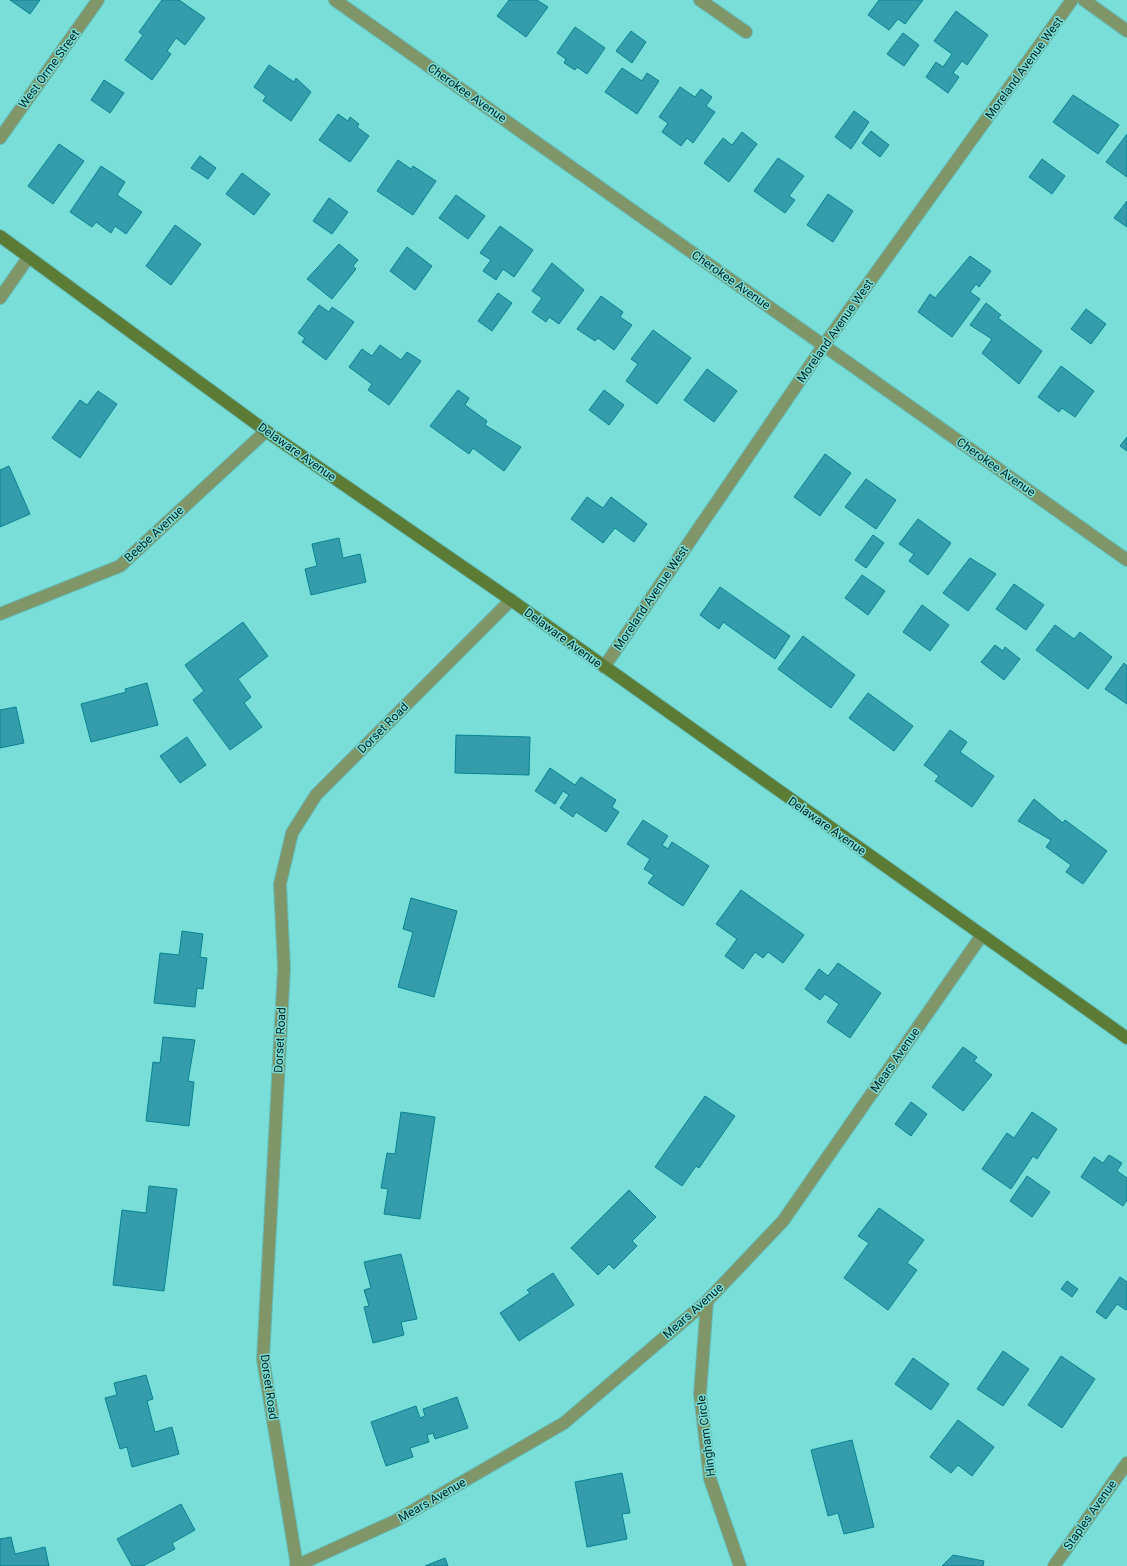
<svg xmlns="http://www.w3.org/2000/svg" width="1127" height="1566" font-family="Roboto,sans-serif">
<rect width="100%" height="100%" fill="#79ded7"/>
<g fill="#359cac" stroke="#088392">
<path d="M10,0H40L30,14Z"/>
<path d="M162,0H179L205,18L185,45L176,38L167,51L171,54L152,80L125,60L143,35L139,32Z"/>
<path d="M509,0H537L548,7L526,37L497,16Z"/>
<path d="M879,0H923L905,24L898,19L889,30L868,15Z"/>
<path d="M956,11L988,35L967,65L962,61L953,73L959,77L948,93L926,77L936,62L943,67L952,54L934,41Z"/>
<path d="M575,27L605,48L587,74L577,67L575,70L564,63L566,59L557,53Z"/>
<path d="M631,31L646,42L632,63L616,51Z"/>
<path d="M903,33L919,45L904,66L887,54Z"/>
<path d="M269,65L294,82L296,78L311,92L291,121L263,101L266,96L254,87Z"/>
<path d="M622,68L642,81L647,73L659,81L637,114L605,92Z"/>
<path d="M104,80L124,93L110,113L91,100Z"/>
<path d="M680,87L695,97L701,89L712,97L706,106L715,112L693,143L687,138L681,146L662,132L668,123L659,117Z"/>
<path d="M1073,95L1119,125L1098,154L1053,122Z"/>
<path d="M854,111L869,122L851,149L835,137Z"/>
<path d="M338,114L348,121L350,117L359,124L357,127L369,136L350,162L319,140Z"/>
<path d="M871,131L889,145L880,157L862,143Z"/>
<path d="M742,132L757,144L729,182L704,163L723,138L732,145Z"/>
<path d="M1127,134V177L1106,162Z"/>
<path d="M59,144L84,161L53,204L28,186Z"/>
<path d="M200,156L216,168L208,179L191,168Z"/>
<path d="M778,158L804,176L789,196L795,200L785,213L754,191Z"/>
<path d="M1042,159L1065,176L1052,194L1029,177Z"/>
<path d="M398,160L411,169L413,166L436,181L413,215L377,191Z"/>
<path d="M101,166L125,182L117,195L142,212L126,234L115,226L111,233L96,222L92,227L70,212Z"/>
<path d="M242,173L270,194L254,215L226,194Z"/>
<path d="M828,194L853,211L833,242L807,225Z"/>
<path d="M456,195L485,216L468,239L439,218Z"/>
<path d="M329,198L348,212L332,234L313,221Z"/>
<path d="M1127,201V227L1114,218Z"/>
<path d="M175,225L201,244L171,285L146,266Z"/>
<path d="M500,226L533,250L514,277L503,269L496,280L483,271L491,260L480,253Z"/>
<path d="M339,244L358,260L353,266L356,269L332,299L307,279Z"/>
<path d="M407,247L432,266L415,290L390,271Z"/>
<path d="M970,256L991,271L979,287L976,284L970,292L980,299L952,337L918,312L930,294L935,298Z"/>
<path d="M552,263L584,290L559,324L549,317L546,322L532,312L542,298L532,291Z"/>
<path d="M498,293L512,303L492,331L478,321Z"/>
<path d="M601,296L623,312L620,317L632,325L614,350L598,338L595,341L577,329Z"/>
<path d="M986,303L1001,315L998,318L1042,351L1019,384L982,353L992,339L970,325Z"/>
<path d="M319,305L329,312L332,307L354,322L326,360L302,342L305,338L298,333Z"/>
<path d="M1086,309L1106,324L1091,344L1071,329Z"/>
<path d="M653,330L691,358L657,404L626,381L638,364L631,359Z"/>
<path d="M380,345L401,360L407,352L421,361L389,405L368,390L372,384L349,367L362,349L372,356Z"/>
<path d="M1061,366L1094,391L1075,417L1062,408L1059,412L1038,397Z"/>
<path d="M707,369L737,391L714,422L684,400Z"/>
<path d="M458,390L469,398L465,405L487,421L485,425L521,447L504,471L473,448L469,454L430,426Z"/>
<path d="M604,390L624,405L609,425L589,410Z"/>
<path d="M98,391L117,404L80,458L52,438L80,400L87,405Z"/>
<path d="M1127,437V451L1120,446Z"/>
<path d="M825,454L851,473L820,516L794,497Z"/>
<path d="M9,466L30,514L0,527V470Z"/>
<path d="M866,479L896,500L876,529L845,507Z"/>
<path d="M587,497L603,508L611,497L647,524L634,542L615,528L603,543L571,519Z"/>
<path d="M918,519L951,543L928,575L909,561L914,554L899,544Z"/>
<path d="M873,535L884,543L866,568L855,560Z"/>
<path d="M339,538L343,558L360,554L366,582L311,595L305,569L317,566L312,544Z"/>
<path d="M970,558L996,574L968,611L943,593Z"/>
<path d="M862,575L885,591L868,615L845,598Z"/>
<path d="M1014,584L1044,605L1026,630L996,609Z"/>
<path d="M720,587L790,636L775,659L723,622L719,629L700,615Z"/>
<path d="M922,605L949,625L930,651L903,632Z"/>
<path d="M243,622L268,656L238,679L251,697L244,703L262,727L230,750L193,700L204,691L185,665Z"/>
<path d="M1055,625L1074,639L1080,632L1112,657L1088,689L1036,650Z"/>
<path d="M803,636L855,675L831,708L778,669Z"/>
<path d="M995,645L1003,651L1005,647L1020,659L1004,680L981,662Z"/>
<path d="M1124,663L1127,666V704L1105,689Z"/>
<path d="M147,683L158,725L91,742L81,704L126,692L125,689Z"/>
<path d="M868,693L913,726L894,751L849,718Z"/>
<path d="M16,707L24,743L0,748V710Z"/>
<path d="M950,730L967,742L960,752L994,776L972,807L935,781L939,776L924,765Z"/>
<path d="M456,735L530,737L529,775L455,773Z"/>
<path d="M187,737L206,765L180,783L160,756Z"/>
<path d="M550,768L575,785L581,777L616,800L612,807L619,812L606,832L576,812L573,817L560,808L569,795L563,791L555,804L535,791Z"/>
<path d="M1034,799L1063,823L1065,820L1107,851L1083,884L1066,872L1071,865L1046,847L1051,840L1018,821Z"/>
<path d="M643,820L668,836L662,845L668,849L672,842L709,866L683,906L648,883L654,875L644,869L650,859L627,844Z"/>
<path d="M741,890L804,935L783,963L768,952L763,958L755,952L743,969L725,956L737,939L716,924Z"/>
<path d="M411,898L457,911L434,997L398,987L413,932L403,929Z"/>
<path d="M182,931L203,934L200,957L207,958L203,989L197,988L195,1007L154,1003L160,953L179,955Z"/>
<path d="M838,963L881,993L850,1038L827,1022L839,1004L825,994L820,1000L805,989L819,969L828,976Z"/>
<path d="M163,1037L195,1040L188,1081L194,1082L189,1126L146,1121L153,1062L160,1063Z"/>
<path d="M963,1047L977,1057L974,1061L992,1075L963,1111L932,1087Z"/>
<path d="M705,1096L735,1116L699,1168L696,1166L682,1186L655,1167Z"/>
<path d="M911,1102L927,1114L911,1136L895,1124Z"/>
<path d="M401,1112L435,1117L420,1219L384,1214L388,1189L381,1188L387,1153L395,1154Z"/>
<path d="M1032,1112L1057,1129L1037,1159L1033,1156L1011,1189L982,1169L1007,1133L1014,1138Z"/>
<path d="M1109,1155L1122,1163L1117,1171L1127,1178V1200L1123,1206L1081,1177L1094,1157L1103,1163Z"/>
<path d="M1027,1176L1050,1192L1032,1217L1010,1201Z"/>
<path d="M149,1186L177,1189L164,1291L113,1285L122,1210L146,1213Z"/>
<path d="M629,1190L656,1217L632,1241L637,1246L614,1269L609,1264L598,1275L571,1248Z"/>
<path d="M879,1208L924,1240L907,1263L917,1270L888,1310L844,1278L869,1243L858,1236Z"/>
<path d="M401,1254L417,1319L401,1322L404,1335L373,1343L364,1307L369,1306L364,1290L371,1288L364,1262Z"/>
<path d="M553,1273L574,1305L519,1341L500,1313L530,1293L527,1290Z"/>
<path d="M1120,1277L1127,1282V1308L1126,1310L1117,1304L1106,1319L1096,1312Z"/>
<path d="M1067,1281L1078,1289L1072,1297L1061,1289Z"/>
<path d="M1003,1351L1029,1369L1003,1406L977,1389Z"/>
<path d="M1061,1356L1095,1379L1062,1428L1028,1405Z"/>
<path d="M913,1358L949,1384L931,1410L895,1384Z"/>
<path d="M146,1375L153,1399L147,1401L155,1432L172,1427L179,1454L132,1467L127,1447L120,1449L105,1398L117,1395L114,1383Z"/>
<path d="M457,1397L468,1428L435,1439L433,1433L427,1435L429,1442L410,1448L413,1457L386,1466L371,1422L416,1406L420,1418L425,1416L423,1409Z"/>
<path d="M958,1420L994,1447L972,1476L958,1465L951,1473L930,1457Z"/>
<path d="M852,1440L874,1527L844,1534L838,1513L828,1516L811,1450Z"/>
<path d="M622,1473L630,1513L622,1514L627,1539L587,1547L575,1482Z"/>
<path d="M181,1504L195,1530L172,1543L175,1549L143,1566H132L117,1539Z"/>
<path d="M11,1537L15,1554L45,1547L49,1566H0V1539Z"/>
<path d="M953,1555L984,1561L983,1566H942Z"/>
<path d="M445,1558L448,1566H425Z"/>
</g>
<g fill="none" stroke-linecap="round" stroke-linejoin="round">
<g stroke="#63bcb6" stroke-width="14">
<path id="lane" d="M700,0L746,32"/>
</g>
<g stroke="#63bcb6" stroke-width="14">
<g id="street">
<path d="M335,0L1127,560"/>
<path d="M1084,0L1127,31"/>
<path d="M0,138L98,0"/>
<path d="M0,298L28,258"/>
<path d="M0,614L120,566L266,431"/>
<path d="M604,667L824,345L1072,0"/>
<path d="M707,1301L700,1394L710,1479L740,1566"/>
<path d="M296,1566L395,1521L564,1423L707,1301L783,1221L982,935"/>
<path d="M297,1566L263,1359L284,968L280,884L292,833L316,795L511,600"/>
<path d="M1054,1566L1127,1463"/>
</g>
</g>
<g stroke="#63bcb6" stroke-width="14">
<path id="secondary" d="M0,236L266,431L511,600L1127,1038"/>
</g>
<use href="#lane" stroke="#809669" stroke-width="12"/>
<use href="#street" stroke="#809669" stroke-width="12"/>
<use href="#secondary" stroke="#5c7c36" stroke-width="12"/>
</g>
<g text-anchor="middle" stroke-width="3" stroke-linejoin="round" paint-order="stroke">
<g font-size="12" fill="#001f1e" stroke="#79ded7">
<text transform="translate(1024 68) rotate(-54)" y="4">Moreland Avenue West</text>
<text transform="translate(49 69) rotate(-54)" y="4">West Orme Street</text>
<text transform="translate(467 93) rotate(35)" y="4">Cherokee Avenue</text>
<text transform="translate(731 280) rotate(35)" y="4">Cherokee Avenue</text>
<text transform="translate(835 331) rotate(-55)" y="4">Moreland Avenue West</text>
<text transform="translate(297 452) rotate(35)" y="4">Delaware Avenue</text>
<text transform="translate(996 467) rotate(35)" y="4">Cherokee Avenue</text>
<text transform="translate(154 534) rotate(-43)" y="4">Beebe Avenue</text>
<text transform="translate(651 598) rotate(-56)" y="4">Moreland Avenue West</text>
<text transform="translate(563 638) rotate(36)" y="4">Delaware Avenue</text>
<text transform="translate(383 728) rotate(-45)" y="4">Dorset Road</text>
<text transform="translate(827 826) rotate(35)" y="4">Delaware Avenue</text>
<text transform="translate(280 1040) rotate(-87)" y="4">Dorset Road</text>
<text transform="translate(895 1060) rotate(-55)" y="4">Mears Avenue</text>
<text transform="translate(693 1311) rotate(-42)" y="4">Mears Avenue</text>
<text transform="translate(269 1387) rotate(82)" y="4">Dorset Road</text>
<text transform="translate(706 1436) rotate(-97)" y="4">Hingham Circle</text>
<text transform="translate(432 1500) rotate(-30)" y="4">Mears Avenue</text>
<text transform="translate(1090 1515) rotate(-55)" y="4">Staples Avenue</text>
</g>
</g>
</svg>
